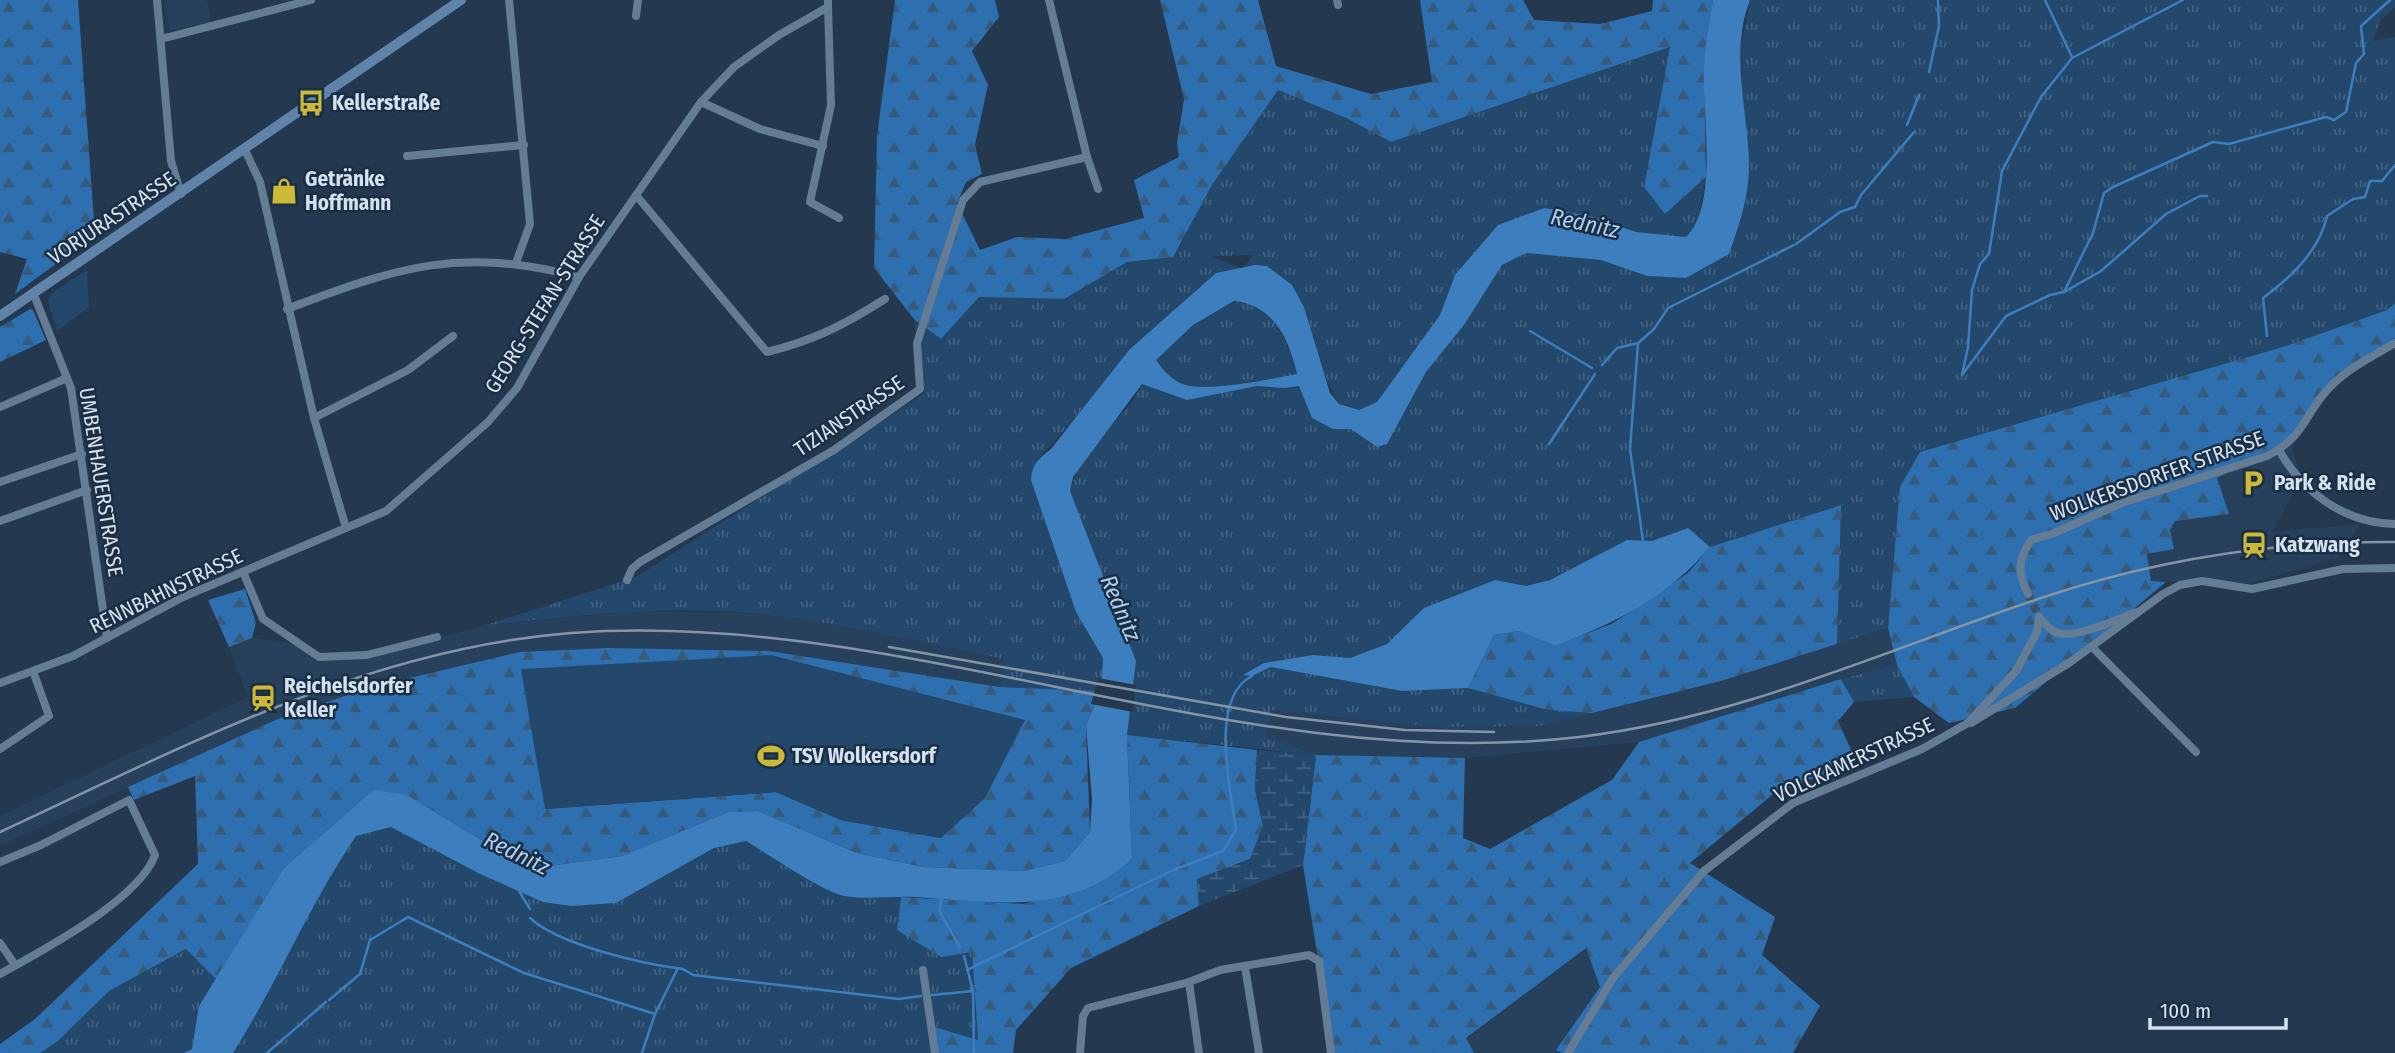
<svg xmlns="http://www.w3.org/2000/svg" width="2395" height="1053" font-family="'Fira Sans Condensed',sans-serif">
<defs>
<pattern id="grass-tufts" width="24" height="20" patternUnits="userSpaceOnUse" patternTransform="scale(1.75)"><rect width="24" height="20" fill="#23486c"/><path d="M3 7l-1-3M5 7V3M7 7l1-3M15 17l-1-3M17 17v-4M19 17l1-3" fill="none" stroke="#426281"/></pattern>
<pattern id="forest-firs" width="22" height="20" patternUnits="userSpaceOnUse" patternTransform="scale(1.75)"><rect width="22" height="20" fill="#2d6faf"/><path d="M5 1l3.5 6h-7zM16 11l3.5 6h-7z" fill="#365a7b"/></pattern>
<pattern id="wetland-marsh" width="20" height="14" patternUnits="userSpaceOnUse" patternTransform="scale(1.75)"><rect width="20" height="14" fill="#23486c"/><path d="M1 5h8M5 5V1M11 12h8M15 12V8" fill="none" stroke="#426281"/></pattern>
</defs>
<rect width="100%" height="100%" fill="#24394f"/>
<g fill="#27415d">
<path d="M165,0H207L211,22L169,30Z"/>
<path d="M2290,439L2301,478L2272,532L2361,524L2337,558L2251,583L2151,581L2147,554L2174,548L2170,530L2175,520L2229,514L2217,478Z"/>
<path d="M641,611L745,613L850,626L1004,659L1000,687L769,651L608,648L520,652L371,687L280,718L0,846V816L248,697L229,647L252,638L306,646L314,659L356,660L486,625Z"/>
<path d="M1888,628L1897,665L1639,742L1465,758H1391L1316,755L1266,736L1271,710L1437,727L1540,726L1721,681Z"/>
<path d="M1586,947L1600,987L1556,1050L1562,1053H1474L1466,1039Z"/>
</g>
<g fill="url(#grass-tufts)" fill-rule="evenodd">
<path d="M1750,0H2395V7L2381,19L2373,41L2395,37V303L2387,310L1900,487L1888,628L1837,644L1840,505L1710,547L1688,528L1652,541L1627,540L1550,580L1526,586L1495,580L1425,608L1387,644L1350,658L1313,655L1264,663L1252,676L1271,667L1402,691L1468,688L1548,710L1592,713L1540,726L1437,727L1271,710L1266,736L1316,755L1127,735L1136,661L1070,491C1078,456 1111,428 1133,400C1141,389 1146,375 1154,363C1168,343 1229,290 1254,303C1277,314 1281,339 1294,358C1316,392 1345,425 1378,447L1387,444L1426,372L1464,325L1502,265L1526,253L1601,260L1647,276L1686,278L1749,160L1743,115L1741,46Z"/>
<path d="M1671,47L1644,186L1665,213L1706,177L1697,227L1686,237L1636,232L1589,216L1455,275L1440,315L1377,402L1359,410L1339,404L1322,371L1304,307L1216,273L1176,309L1038,459L1031,479L1076,612L1103,658L1101,691L1000,687L1004,659C919,641 834,621 747,613C660,605 573,617 486,625L636,577L924,394L914,319L941,339L979,297L1064,299L1127,262L1173,257L1212,185L1278,90L1346,118L1391,142ZM1211,256L1252,255V256L1243,269Z"/>
<path d="M1897,665L1914,697L1854,702L1841,679Z"/>
<path d="M391,827L480,874L543,902L616,903L714,848L746,841L792,870L843,896L901,897L897,930L972,951L978,1041L936,1053H233C278,982 309,905 356,836Z"/>
<path d="M187,949L216,979L199,1006L192,1049L184,1053H40L58,1041L109,991Z"/>
</g>
<g fill="url(#forest-firs)" fill-rule="evenodd">
<path d="M0,0H78L95,235L15,294L27,259L0,252Z"/>
<path d="M895,0H995L999,17L972,51L988,85L975,145L982,174L966,182L957,203L980,250L1017,237L1065,239L1144,218L1134,180L1179,157L1177,143L1184,99L1160,0H1258L1276,66L1371,94L1432,82L1420,0H1523L1534,20L1600,24L1652,11L1653,0H1713L1704,68L1706,177L1665,214L1644,187L1670,47L1391,142L1346,118L1278,90L1212,185L1173,257L1127,262L1064,299L979,297L941,339L914,319L874,268L877,136Z"/>
<path d="M2395,303V338L2334,380L2290,439L2217,478L2229,514L2175,521L2170,530L2174,549L2147,554L2151,581L2166,582L2015,708L1949,723L1914,697L1897,665L1888,628L1900,487L1920,452L2283,347L2387,310Z"/>
<path d="M32,308L46,340L0,362V327Z"/>
<path d="M1841,505L1837,644L1721,681L1592,713L1548,710L1468,688L1494,635L1519,631L1555,646L1613,623L1688,573L1710,547Z"/>
<path d="M245,589L256,623L252,638L229,647L208,600Z"/>
<path d="M608,648L769,651L1000,687L1101,691L1086,725L1090,832L1065,861L1024,871L923,867L857,853L758,811L728,812L622,856L542,867L501,852L407,795L283,869L216,979L186,949L109,991L58,1041L40,1053H0V1044L35,1019L198,864L195,776L134,800L128,787L280,718L371,687L520,652ZM1025,720L941,838L841,820L776,792L545,809Z"/>
<path d="M1841,679L1854,702L1838,721L1856,761L1772,795L1690,863L1775,917L1762,955L1820,1006L1793,1053H1562L1556,1050L1600,987L1586,948L1466,1038L1474,1053H1333L1303,865L1316,755L1465,758L1463,838L1490,849L1612,780L1639,742Z"/>
<path d="M1127,735L1257,750L1255,789L1263,826L1250,859L1198,879L1199,906L1071,968L1016,1030L1013,1053H936L934,1027L978,1040L972,952L941,957L897,930L901,897L1024,904L1132,858Z"/>
</g>
<path fill="url(#wetland-marsh)" d="M1257,750L1316,755L1303,865L1199,906L1197,879L1250,859L1263,826L1255,789Z"/>
<g fill="#23486c">
<path d="M87,270L89,307L57,331L48,301L50,294Z"/>
<path d="M771,655L1025,720L985,798L941,838L841,820L776,792L545,809L521,669Z"/>
</g>
<g fill="#3d7ebf" fill-rule="evenodd">
<path d="M1713,0H1750C1730,51 1747,108 1749,160C1750,194 1740,223 1729,254L1686,278L1647,276L1601,260L1526,253L1502,265L1464,325L1426,372L1387,444L1377,447L1351,429H1333L1312,418L1299,386L1284,388L1257,386L1187,400L1142,384L1073,477L1070,491L1136,661L1127,735L1132,858C1072,917 991,902 914,897C892,896 866,900 844,896C821,891 768,854 746,841L714,848L616,903L571,906L543,902L480,874L391,827L356,836C309,905 278,982 233,1053H184L192,1049L199,1006L283,869L374,790L407,795L501,852L542,867L622,856L728,812L758,811L857,853L923,867L1024,871L1065,861L1090,832L1092,799L1086,725L1101,691L1103,658L1076,612L1031,480C1032,464 1039,458 1051,449L1129,350L1216,273L1255,265L1267,266L1292,285L1304,307L1330,393L1339,404L1359,410L1377,402L1440,315L1455,275L1498,225L1544,208L1589,216L1636,232L1686,237C1719,205 1702,114 1704,70C1704,47 1710,23 1713,0ZM1234,301C1272,304 1289,338 1297,374C1271,379 1203,394 1180,383C1169,377 1163,370 1156,360L1193,325Z"/>
<path d="M1688,528L1710,547C1668,597 1615,623 1555,646L1519,631L1494,635L1468,688L1402,691L1271,667L1252,676L1243,675L1264,663L1313,655L1350,658L1387,644L1424,608L1495,580L1526,586L1550,580L1627,540L1652,541Z"/>
</g>
<path fill="#24394f" d="M1098,678L1136,685L1133,712L1091,704Z"/>
<g fill="none" stroke-linecap="round" stroke-linejoin="round">
<g stroke="#3d7ebf" stroke-width="2.5">
<path d="M2045,0L2072,57"/>
<path d="M2183,0L2072,58L2041,97L2002,171L1989,254L1980,264L1972,290L1968,347L1962,375L2006,316L2050,295L2064,292L2101,271L2166,214L2200,196H2207"/>
<path d="M1929,72L1939,26L1938,0"/>
<path d="M1907,125L1919,95"/>
<path d="M2065,290L2093,233L2104,193L2113,187L2213,142L2229,144L2326,117L2334,120L2346,112L2356,63L2364,54L2361,26L2390,0"/>
<path d="M1530,331L1592,368"/>
<path d="M2267,336L2263,298C2289,279 2320,250 2327,216L2353,199L2365,197L2370,181H2382L2395,165"/>
<path d="M1638,343L1630,449L1643,541"/>
<path d="M1602,365L1617,348L1638,343L1654,329L1668,308L1796,244L1840,212L1855,207L1861,195L1914,132"/>
<path d="M1549,444L1595,374"/>
<path d="M519,891L530,909"/>
<path d="M942,897L939,911L960,947"/>
<path d="M530,918C559,945 643,964 683,969L693,975L899,999L921,996"/>
<path d="M964,956L973,991L974,1053"/>
<path d="M967,970L1171,871L1223,851L1236,830C1231,792 1208,698 1252,676"/>
<path d="M932,995L973,991"/>
<path d="M329,1000L360,974L370,940L408,917L524,973L655,1014"/>
<path d="M267,1053L326,1002"/>
<path d="M642,1053L655,1014L678,968"/>
</g>
<path stroke="#3e5267" stroke-width="8" stroke-dasharray="8 4" stroke-linecap="butt" d="M2028,594L2039,617"/>
<g stroke="#657c95" stroke-width="8">
<path d="M157,0L171,161L181,194"/>
<path d="M509,0L530,224L516,263"/>
<path d="M1049,0L1087,157L1098,189"/>
<path d="M1337,0L1338,5"/>
<path d="M828,7L831,105L810,202L839,218"/>
<path d="M636,16L638,0"/>
<path d="M161,39L311,0"/>
<path d="M701,102L760,129L823,146"/>
<path d="M245,150L260,182L314,418L346,528"/>
<path d="M407,156L524,145"/>
<path d="M636,195L767,352C815,340 844,325 885,299"/>
<path d="M34,295L71,388L107,638"/>
<path d="M287,309C398,267 459,246 579,277"/>
<path d="M0,407L67,378"/>
<path d="M314,418L408,370L453,336"/>
<path d="M2279,450C2303,493 2345,523 2395,524"/>
<path d="M0,482L82,454"/>
<path d="M0,521L87,490"/>
<path d="M243,572L263,619L319,657L367,655L437,637"/>
<path d="M627,580L632,569L640,562L834,450L920,389L917,343L963,200L980,182L1087,157"/>
<path d="M2028,594C2017,572 2018,560 2031,540L2052,534L2122,503L2267,456C2309,434 2303,413 2332,385C2350,367 2373,356 2395,343"/>
<path d="M2039,617C2044,622 2049,629 2055,632C2072,641 2119,618 2137,612"/>
<path d="M2092,647L2196,752"/>
<path d="M0,683L73,656L183,597L386,511L488,422L517,388L579,277L701,102L734,67L779,35L828,7V0"/>
<path d="M1971,723L2069,663L2163,594L2180,585L2202,581L2252,589L2343,569L2395,568"/>
<path d="M0,749L49,716L33,671"/>
<path d="M0,862L41,845L129,800L155,855C139,900 41,951 0,974"/>
<path d="M0,943L15,965"/>
<path d="M1245,967L1259,1053"/>
<path d="M923,970L935,1053"/>
<path d="M1189,982L1199,1053"/>
<path d="M1080,1053L1083,1016L1088,1008L1189,982L1220,970L1309,955L1319,961L1331,1053"/>
<path d="M1568,1053L1613,978L1704,871L1793,803L1922,749L1968,723L2016,671L2037,632L2039,617"/>
</g>
<path stroke="#5f83a9" stroke-width="10" d="M0,316L461,0"/>
<g stroke="#8495a6" stroke-width="2.5">
<path d="M889,647L1286,717L1405,730L1494,732"/>
<path d="M0,832C183,747 366,649 571,633C907,608 1241,777 1579,737C1741,718 1888,649 2041,598C2155,560 2275,541 2395,542"/>
</g>
</g>
<defs>
<g id="bus-bare" transform="scale(2.1)"><path d="M-5-6H5V4H4V6H2V4H-2V6H-4V4H-5ZM-3.5-4V0h7V-4ZM-3.5 1.2v1.5H-2V1.2ZM2 1.2v1.5H3.5V1.2Z" fill="#cdb938" stroke="#1a2e44" stroke-width="2.5" paint-order="stroke"/></g>
<g id="shop-bare" transform="scale(2.1)"><path d="M-5-2.5h2.3a2.7 3.5 0 0 1 5.4 0H5L5.5 6h-11ZM-1.5-2.5h3a1.5 2.3 0 0 0-3 0Z" fill="#cdb938" stroke="#1a2e44" stroke-width="2.5" paint-order="stroke"/></g>
<g id="parking-bare" transform="scale(2.1)"><path d="M-3.5-5.5H1a3.5 3.5 0 0 1 0 7H-1V5.5H-3.5ZM-1-3.4V-.6H.8a1.4 1.4 0 0 0 0-2.8Z" fill="#cdb938" stroke="#1a2e44" stroke-width="2.5" paint-order="stroke"/></g>
<g id="station-bare" transform="scale(2.1)"><path d="M-3-6H3Q5-6 5-4V2Q5 4 3 4L4.5 6H3L1.5 4h-3L-3 6H-4.5L-3 4Q-5 4-5 2V-4Q-5-6-3-6ZM-3.5-4v3h7v-3ZM-3.5 1v1.5H-2V1ZM2 1v1.5H3.5V1Z" fill="#cdb938" stroke="#1a2e44" stroke-width="2.5" paint-order="stroke"/></g>
<g id="stadium-bare" transform="scale(2.1)"><path d="M0-5a6.5 5 0 1 0 0 10a6.5 5 0 1 0 0-10ZM-3.5-1.8h7v3.6h-7Z" fill="#cdb938" stroke="#1a2e44" stroke-width="2.5" paint-order="stroke"/></g>
</defs>
<g fill-rule="evenodd">
<use href="#bus-bare" x="311" y="103"/>
<use href="#shop-bare" x="284" y="191"/>
<use href="#parking-bare" x="2253" y="483"/>
<use href="#station-bare" x="2254" y="545"/>
<use href="#station-bare" x="263" y="698"/>
<use href="#stadium-bare" x="771" y="756"/>
</g>
<g text-anchor="middle" stroke-width="5" stroke-linejoin="round" paint-order="stroke">
<g font-size="21" font-weight="bold" fill="#d4e1ee" stroke="#1a2e44" text-anchor="start">
<text x="332" y="110">Kellerstraße</text>
<text x="305" y="186">Getränke<tspan x="305" dy="24">Hoffmann</tspan></text>
<text x="2274" y="490">Park &amp; Ride</text>
<text x="2275" y="552">Katzwang</text>
<text x="284" y="693">Reichelsdorfer<tspan x="284" dy="24">Keller</tspan></text>
<text x="792" y="763">TSV Wolkersdorf</text>
</g>
<g font-size="21" fill="#d4e1ee" stroke="#1a2e44">
<text transform="translate(112 218) rotate(-34)" y="7">VORJURASTRASSE</text>
<text transform="translate(545 304) rotate(-58)" y="7">GEORG-STEFAN-STRASSE</text>
<text transform="translate(849 416) rotate(-34)" y="7">TIZIANSTRASSE</text>
<text transform="translate(2157 476) rotate(-20)" y="7">WOLKERSDORFER STRASSE</text>
<text transform="translate(101 482) rotate(81)" y="7">UMBENHAUERSTRASSE</text>
<text transform="translate(166 591) rotate(-26)" y="7">RENNBAHNSTRASSE</text>
<text transform="translate(1854 760) rotate(-25)" y="7">VOLCKAMERSTRASSE</text>
</g>
<g font-size="23" font-style="italic" fill="#aecef1" stroke="#1a2e44">
<text transform="translate(1585 223) rotate(12)" y="8">Rednitz</text>
<text transform="translate(1121 608) rotate(67)" y="8">Rednitz</text>
<text transform="translate(517 853) rotate(26)" y="8">Rednitz</text>
</g>
</g>
<path d="M2150 1018v10h136v-10" fill="none" stroke="#d4e1ee" stroke-width="3.5"/>
<text x="2160" y="1018" font-size="21" fill="#d4e1ee" stroke="#1a2e44" stroke-width="5" paint-order="stroke">100 m</text>
</svg>
